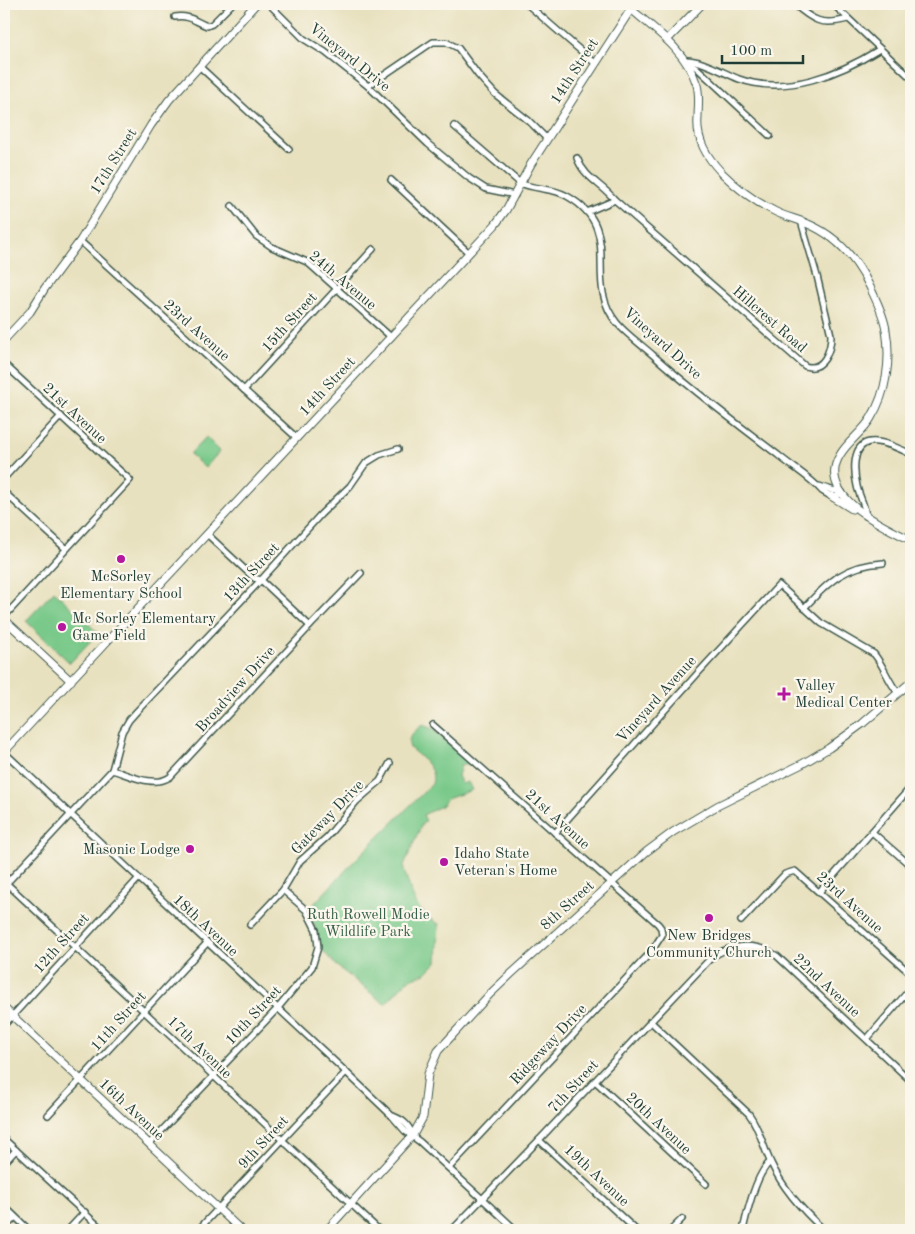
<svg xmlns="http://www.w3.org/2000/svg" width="915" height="1234" font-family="'Old Standard TT',serif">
<rect width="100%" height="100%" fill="#fbf7ec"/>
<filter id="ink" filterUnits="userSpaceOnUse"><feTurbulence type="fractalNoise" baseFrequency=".02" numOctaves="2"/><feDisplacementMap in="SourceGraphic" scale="10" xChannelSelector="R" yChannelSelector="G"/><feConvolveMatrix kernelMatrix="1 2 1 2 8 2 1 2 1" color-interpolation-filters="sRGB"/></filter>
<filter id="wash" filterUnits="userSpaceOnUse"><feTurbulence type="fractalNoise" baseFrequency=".0096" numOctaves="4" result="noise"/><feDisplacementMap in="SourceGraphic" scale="20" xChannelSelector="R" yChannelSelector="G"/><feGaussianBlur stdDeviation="1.12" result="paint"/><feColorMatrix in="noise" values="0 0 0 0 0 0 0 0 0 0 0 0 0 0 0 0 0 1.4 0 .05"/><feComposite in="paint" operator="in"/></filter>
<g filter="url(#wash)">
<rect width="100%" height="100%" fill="#e8e1bf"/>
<g fill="#79c98a" stroke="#4c835f">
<path d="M206,437L220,451L205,468L190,454Z"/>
<path d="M54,591L98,633L70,663L26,621Z"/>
<path d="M422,725L431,728L470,763L461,765L458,776L462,784L468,782L472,790L447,799L441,806L423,815L426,821L422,824L404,865V871C414,897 413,910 439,924L437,962L426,973L408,980L385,1004L338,967L322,950L309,909L361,854L432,784C437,768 421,758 410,748C406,737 414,732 422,725Z"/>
</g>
</g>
<g filter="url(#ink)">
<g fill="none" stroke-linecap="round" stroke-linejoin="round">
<g stroke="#3d5649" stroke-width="8">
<g id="street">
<path d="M269,4L304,39L325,52L368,86L428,144L469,178L486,189L515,195"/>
<path d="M527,4L596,64"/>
<path d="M794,4C813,21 822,26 848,19"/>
<path d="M833,4L911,78"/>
<path d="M175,17C190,15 194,21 207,26L212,24L232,4"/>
<path d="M685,60C701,59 723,73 739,79C786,96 840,74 880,49"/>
<path d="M687,61L697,68L770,136"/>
<path d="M199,66L289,149"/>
<path d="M368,86L427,46L433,42H446L458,48L478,75L495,94L529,121L547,139"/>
<path d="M454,126L520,183C535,190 552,187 567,196C627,230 581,280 617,323C627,335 642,345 654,356C693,391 736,423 778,455C792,467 810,477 822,491L834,498L842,492"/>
<path d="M577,158C585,179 601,183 615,200"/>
<path d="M391,180L469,253"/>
<path d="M232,206L256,236L272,247L307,262L391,337"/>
<path d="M587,212L615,200L805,366C823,372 831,351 831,335L817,276L801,221"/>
<path d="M80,241L297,438"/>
<path d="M4,364L130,480L4,617"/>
<path d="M244,390L373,249"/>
<path d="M4,478L61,416"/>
<path d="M819,486L835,491L840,489"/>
<path d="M4,492L65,548"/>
<path d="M866,516C865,505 859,496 857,486C854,473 851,445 870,442C882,440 900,449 911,454"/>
<path d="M207,534L254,578L261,580L310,626"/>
<path d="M804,608C829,581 846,565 883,563"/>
<path d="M433,725L658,924L661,928L662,935L651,952L449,1168"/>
<path d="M4,752L346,1072L392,1116L405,1131L420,1142L516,1230"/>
<path d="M112,770C130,775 153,788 170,777L310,626L361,573"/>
<path d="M872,832L911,866"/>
<path d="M555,833L698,673L779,585L821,623L874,654C884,666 888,681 898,693"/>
<path d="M4,881L379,1230"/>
<path d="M4,886L112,770L122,732L129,720L137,711L261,580L321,514L350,486L366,463L379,455L398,449"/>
<path d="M820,891L911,787"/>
<path d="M741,921L785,874L795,871L911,974"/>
<path d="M250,925L283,890L300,861L327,837L357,801L380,781L390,763"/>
<path d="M650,1021L749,1114C760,1129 763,1147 771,1163C783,1189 803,1211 824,1230"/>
<path d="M4,1025L138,879"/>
<path d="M867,1039L911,988"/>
<path d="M595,1081L706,1184"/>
<path d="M48,1115L207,943"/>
<path d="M393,1116C403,1120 408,1124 413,1135"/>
<path d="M4,1139L103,1230"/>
<path d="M539,1140L636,1230"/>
<path d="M149,1144L278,1008L312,967L318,947L316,930L306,910L283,890"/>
<path d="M4,1163L16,1150"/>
<path d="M4,1206L29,1230"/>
<path d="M4,1229L15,1217"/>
<path d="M68,1230L85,1212"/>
<path d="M198,1230L346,1072"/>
<path d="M452,1230L539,1140L709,960C728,943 756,942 777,956L911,1081"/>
<path d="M671,1230L682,1219"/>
<path d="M743,1230C747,1212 756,1174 770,1162"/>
</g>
</g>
<g stroke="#3d5649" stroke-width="9">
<g id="secondary">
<path d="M625,4C651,27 686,49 697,85C700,96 698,107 698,118C696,140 707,157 721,172C736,187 757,203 776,212C786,217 798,219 808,224C837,236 857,260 870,287C876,300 884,315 886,330C891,359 887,392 871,418C863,432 848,441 840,455C815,496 884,527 911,540"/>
<path d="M667,40L702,4"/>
<path d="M4,340L30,312L45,288L80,241L151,125L169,100L256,4"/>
<path d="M831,496L852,509"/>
<path d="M4,619L71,681"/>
<path d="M4,752L495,225L506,210L531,164L631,9"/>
<path d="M4,1008L241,1230"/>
<path d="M327,1230L413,1135L423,1117L428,1074L438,1051L490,994L511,974L646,852L673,832L717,806L802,764L829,748L862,724L911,682"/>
</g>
</g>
<use href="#street" stroke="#fff" stroke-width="5"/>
<use href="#secondary" stroke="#fff" stroke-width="7"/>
</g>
</g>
<g fill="#b5179e" stroke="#fbf7ec" stroke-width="2">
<circle cx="121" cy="559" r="5"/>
<circle cx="62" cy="627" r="5"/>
<path d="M781.5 686.5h5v5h5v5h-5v5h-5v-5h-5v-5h5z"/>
<circle cx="190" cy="849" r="5"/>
<circle cx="444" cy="862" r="5"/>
<circle cx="709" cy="918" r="5"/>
</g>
<g text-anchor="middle" stroke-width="4.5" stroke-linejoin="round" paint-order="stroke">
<g font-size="15" fill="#1f3d34" stroke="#fbf7ec">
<text transform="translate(350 57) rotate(39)" y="5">Vineyard Drive</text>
<text transform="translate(574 71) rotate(-57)" y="5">14th Street</text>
<text transform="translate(113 161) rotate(-58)" y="5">17th Street</text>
<text transform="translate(343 280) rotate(40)" y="5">24th Avenue</text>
<text transform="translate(770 319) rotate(41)" y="5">Hillcrest Road</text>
<text transform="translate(289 322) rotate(-48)" y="5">15th Street</text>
<text transform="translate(197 330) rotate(42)" y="5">23rd Avenue</text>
<text transform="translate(663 343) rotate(42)" y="5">Vineyard Drive</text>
<text transform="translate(327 386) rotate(-47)" y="5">14th Street</text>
<text transform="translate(75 413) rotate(43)" y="5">21st Avenue</text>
<text transform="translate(251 572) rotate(-47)" y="5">13th Street</text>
<text transform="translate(235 689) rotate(-48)" y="5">Broadview Drive</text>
<text transform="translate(656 699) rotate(-48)" y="5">Vineyard Avenue</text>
<text transform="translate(327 817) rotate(-46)" y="5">Gateway Drive</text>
<text transform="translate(558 819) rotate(42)" y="5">21st Avenue</text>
<text transform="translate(850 902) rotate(42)" y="5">23rd Avenue</text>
<text transform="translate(567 905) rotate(-42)" y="5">8th Street</text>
<text transform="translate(206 925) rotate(43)" y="5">18th Avenue</text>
<text transform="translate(61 943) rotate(-48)" y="5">12th Street</text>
<text transform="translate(827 985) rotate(43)" y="5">22nd Avenue</text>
<text transform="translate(253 1015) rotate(-47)" y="5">10th Street</text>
<text transform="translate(118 1021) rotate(-48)" y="5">11th Street</text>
<text transform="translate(548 1044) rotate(-47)" y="5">Ridgeway Drive</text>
<text transform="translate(200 1047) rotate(44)" y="5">17th Avenue</text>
<text transform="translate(573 1086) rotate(-47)" y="5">7th Street</text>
<text transform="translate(132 1109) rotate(43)" y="5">16th Avenue</text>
<text transform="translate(659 1123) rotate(43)" y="5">20th Avenue</text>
<text transform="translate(263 1142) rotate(-47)" y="5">9th Street</text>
<text transform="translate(597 1175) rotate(43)" y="5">19th Avenue</text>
</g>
<g font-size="15" fill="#1f3d34" stroke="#fbf7ec" text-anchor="start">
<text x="121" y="581" text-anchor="middle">McSorley<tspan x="121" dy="17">Elementary School</tspan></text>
<text x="72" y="623">Mc Sorley Elementary<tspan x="72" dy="17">Game Field</tspan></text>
<text x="795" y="690">Valley<tspan x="795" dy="17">Medical Center</tspan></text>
<text x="180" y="854" text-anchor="end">Masonic Lodge</text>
<text x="454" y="858">Idaho State<tspan x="454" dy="17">Veteran's Home</tspan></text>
<text x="709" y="940" text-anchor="middle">New Bridges<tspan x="709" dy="17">Community Church</tspan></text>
</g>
<g font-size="15" fill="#36604a" stroke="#fbf7ec">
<text x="368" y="919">Ruth Rowell Modie<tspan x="368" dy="17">Wildlife Park</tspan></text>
</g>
</g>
<rect width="915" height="1234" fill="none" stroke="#fbf7ec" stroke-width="20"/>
<path d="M722 55v8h81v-8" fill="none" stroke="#1f3d34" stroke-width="2.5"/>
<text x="730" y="55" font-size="15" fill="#1f3d34" stroke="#fbf7ec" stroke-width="4" paint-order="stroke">100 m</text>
</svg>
